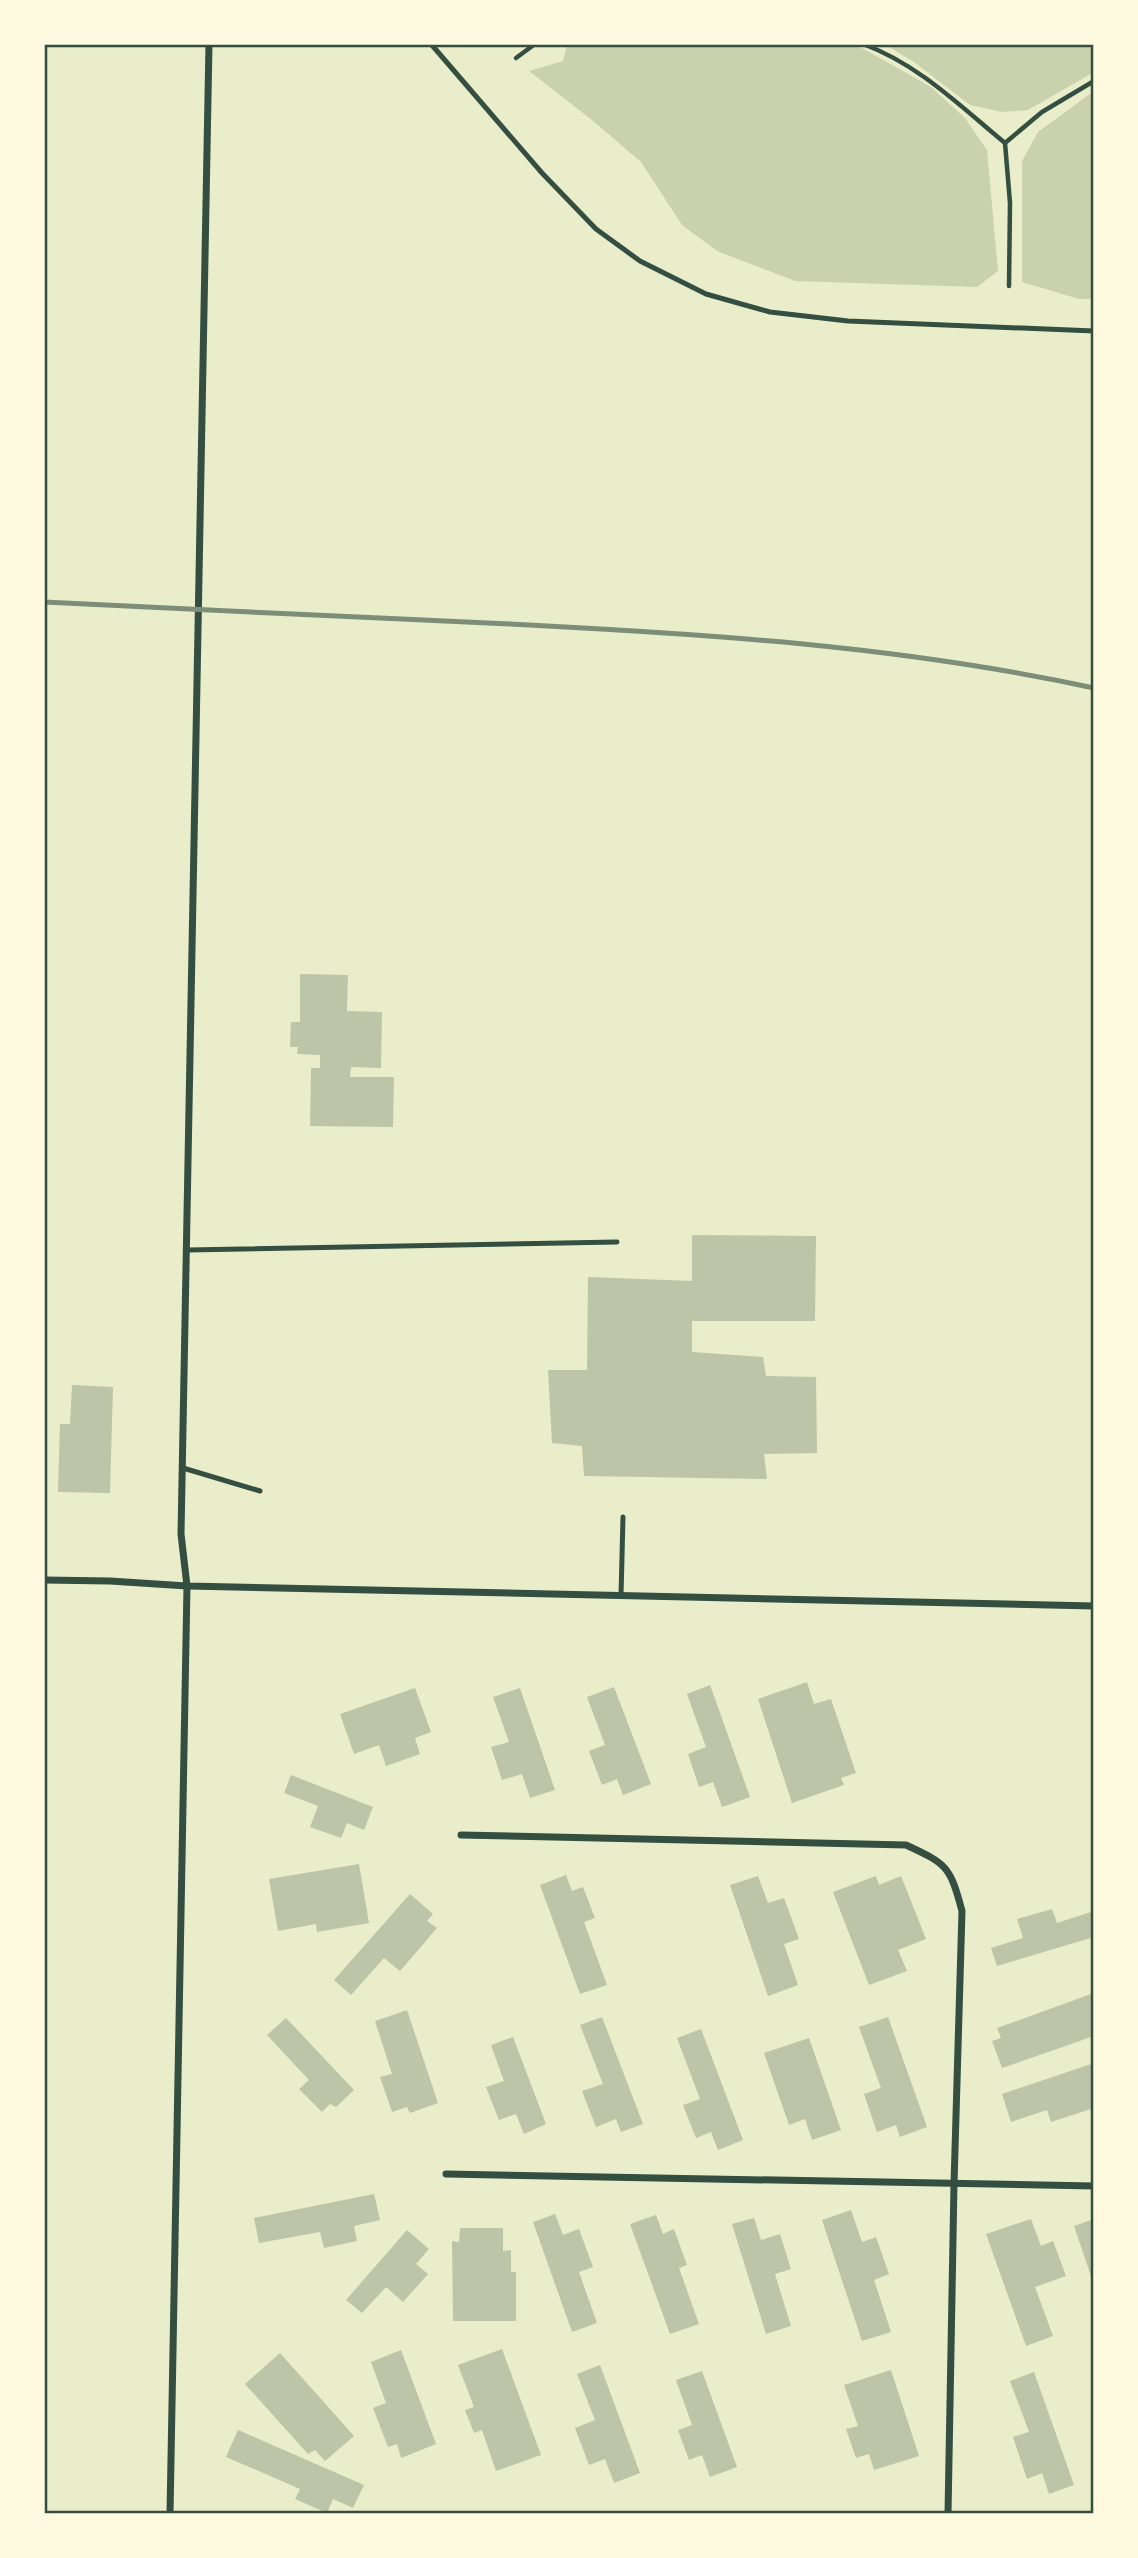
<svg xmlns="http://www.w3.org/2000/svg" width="1138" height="2558" font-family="'Alegreya Sans',sans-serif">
<rect width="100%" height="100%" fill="#e9edc9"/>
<g fill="#cad2ad">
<path d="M567,44H848L864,49L931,87L965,118L987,150L998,271L977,287L795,281L717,251L682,225L641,162L592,120L529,71L563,61Z"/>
<path d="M884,44H1094V72L1028,110L1002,112L970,105L914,62Z"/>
<path d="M1094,91V299H1079L1022,282V161L1038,132Z"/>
</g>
<g fill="#bcc5a7">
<path d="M300,974L348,975L347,1011L382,1012L381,1068L351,1067L350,1077H394L393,1127L310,1126L311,1068H320V1055L297,1054L298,1047H290L291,1022H300Z"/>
<path d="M692,1235L816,1236L815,1321H692V1352L763,1357L766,1376L816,1377L817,1453L764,1454L767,1479L584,1476L582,1446L552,1443L548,1370H587L588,1277L692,1281Z"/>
<path d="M72,1385L113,1387L110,1493L58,1492L60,1424H70Z"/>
<path d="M807,1682L814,1704L831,1699L856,1773L841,1778L844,1785L792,1803L758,1699Z"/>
<path d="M710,1685L750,1797L722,1807L713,1782L699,1787L688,1754L706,1747L687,1694Z"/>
<path d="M614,1687L651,1784L623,1795L617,1779L602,1785L589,1751L605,1745L587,1697Z"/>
<path d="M415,1688L431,1732L415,1738L420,1754L386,1766L379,1745L354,1754L340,1714Z"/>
<path d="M520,1688L555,1790L530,1798L522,1774L502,1780L491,1747L509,1742L493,1697Z"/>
<path d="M291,1775L373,1807L364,1830L347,1823L341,1838L310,1827L318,1806L284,1793Z"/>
<path d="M359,1864L369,1923L317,1932L316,1924L278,1931L269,1879Z"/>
<path d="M566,1875L572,1891L583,1887L595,1918L584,1922L607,1985L580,1994L540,1885Z"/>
<path d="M758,1876L768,1903L784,1898L799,1939L784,1944L798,1985L768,1996L730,1885Z"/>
<path d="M876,1876L879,1885L901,1876L926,1939L898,1950L907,1971L869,1985L833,1892Z"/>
<path d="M410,1894L433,1914L427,1921L437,1928L400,1971L384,1958L351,1995L334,1980Z"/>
<path d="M1052,1909L1057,1923L1094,1911V1937L997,1966L991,1948L1023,1938L1017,1919Z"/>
<path d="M1094,1993V2036L1002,2068L992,2041L1001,2038L997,2028Z"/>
<path d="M407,2010L438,2103L410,2113L407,2107L392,2112L380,2077L392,2074L375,2021Z"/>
<path d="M602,2017L643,2124L621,2132L616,2119L596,2127L582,2091L603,2084L580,2025Z"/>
<path d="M888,2017L927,2127L900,2137L896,2125L877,2132L864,2094L881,2088L859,2027Z"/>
<path d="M286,2018L354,2090L336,2107L330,2104L322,2112L299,2089L309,2080L267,2035Z"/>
<path d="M701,2029L743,2140L718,2150L711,2132L696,2138L683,2105L700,2099L677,2038Z"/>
<path d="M513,2037L546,2124L524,2134L516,2114L499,2120L486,2087L504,2081L491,2045Z"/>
<path d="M809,2038L841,2130L812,2140L805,2119L789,2125L764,2053Z"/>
<path d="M1094,2063V2108L1051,2122L1047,2110L1011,2122L1002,2094Z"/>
<path d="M374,2194L380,2220L354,2226L357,2241L324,2248L320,2232L259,2243L254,2218Z"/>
<path d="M851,2210L862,2242L876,2237L889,2274L874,2280L891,2332L862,2341L822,2220Z"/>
<path d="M555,2214L563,2235L579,2229L593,2267L579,2272L597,2323L572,2332L533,2222Z"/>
<path d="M656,2215L663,2234L674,2229L687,2265L679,2268L699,2324L670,2334L630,2224Z"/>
<path d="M754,2218L761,2240L780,2234L791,2269L775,2274L791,2326L766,2334L732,2224Z"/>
<path d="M1031,2219L1041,2246L1053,2241L1066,2276L1035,2287L1053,2336L1026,2346L986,2234Z"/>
<path d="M1094,2219V2285L1074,2226Z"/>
<path d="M460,2228H503V2251L511,2250V2272H516V2321H453L452,2241L459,2242Z"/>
<path d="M407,2230L429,2249L416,2264L428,2274L403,2302L386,2287L362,2313L346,2300Z"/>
<path d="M502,2349L541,2455L496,2471L482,2430L474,2433L465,2410L474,2407L458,2365Z"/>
<path d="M401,2350L436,2444L401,2458L397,2444L388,2447L373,2408L386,2403L371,2362Z"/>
<path d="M280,2353L354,2436L325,2461L315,2450L308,2454L245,2384Z"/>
<path d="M600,2365L640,2473L614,2483L605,2459L589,2465L575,2428L595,2420L577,2374Z"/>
<path d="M891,2370L919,2456L874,2470L869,2454L856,2458L846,2429L858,2426L844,2385Z"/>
<path d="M702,2371L737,2467L710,2477L702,2455L689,2460L678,2430L692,2425L676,2380Z"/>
<path d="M1034,2372L1074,2485L1049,2494L1042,2473L1027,2479L1013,2437L1029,2432L1010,2381Z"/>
<path d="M238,2430L364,2485L353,2508L333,2499L327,2513L295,2499L300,2489L226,2457Z"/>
</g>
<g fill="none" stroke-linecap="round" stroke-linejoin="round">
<g stroke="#344e41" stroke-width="4.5">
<path d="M863,44C918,64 960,106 1005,143"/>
<path d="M516,58L535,44"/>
<path d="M1009,286L1010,203L1005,143L1042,112L1094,81"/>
</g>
<g stroke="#344e41" stroke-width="5">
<path d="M431,44L542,173L596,229L640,261L706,294L770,312L848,321L1094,331"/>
<path d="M188,1250L617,1242"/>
<path d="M183,1468L260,1491"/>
<path d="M621,1596L623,1517"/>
</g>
<g stroke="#344e41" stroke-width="7">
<path d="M44,1580L110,1581L187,1586L1094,1606"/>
<path d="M461,1835L906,1845C947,1864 950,1866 962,1911L954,2184L948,2514"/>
<path d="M446,2174L1094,2186"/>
<path d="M170,2514L187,1586L181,1534C194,1037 203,540 209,44"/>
</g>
<path stroke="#7c8e77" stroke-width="5" d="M44,602C199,610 355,617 510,624C707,634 900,646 1094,688"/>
</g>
<rect width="1138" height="2558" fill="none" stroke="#fefae0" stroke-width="91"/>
<rect x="46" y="46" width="1046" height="2466" fill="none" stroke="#344e41" stroke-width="2.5"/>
</svg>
